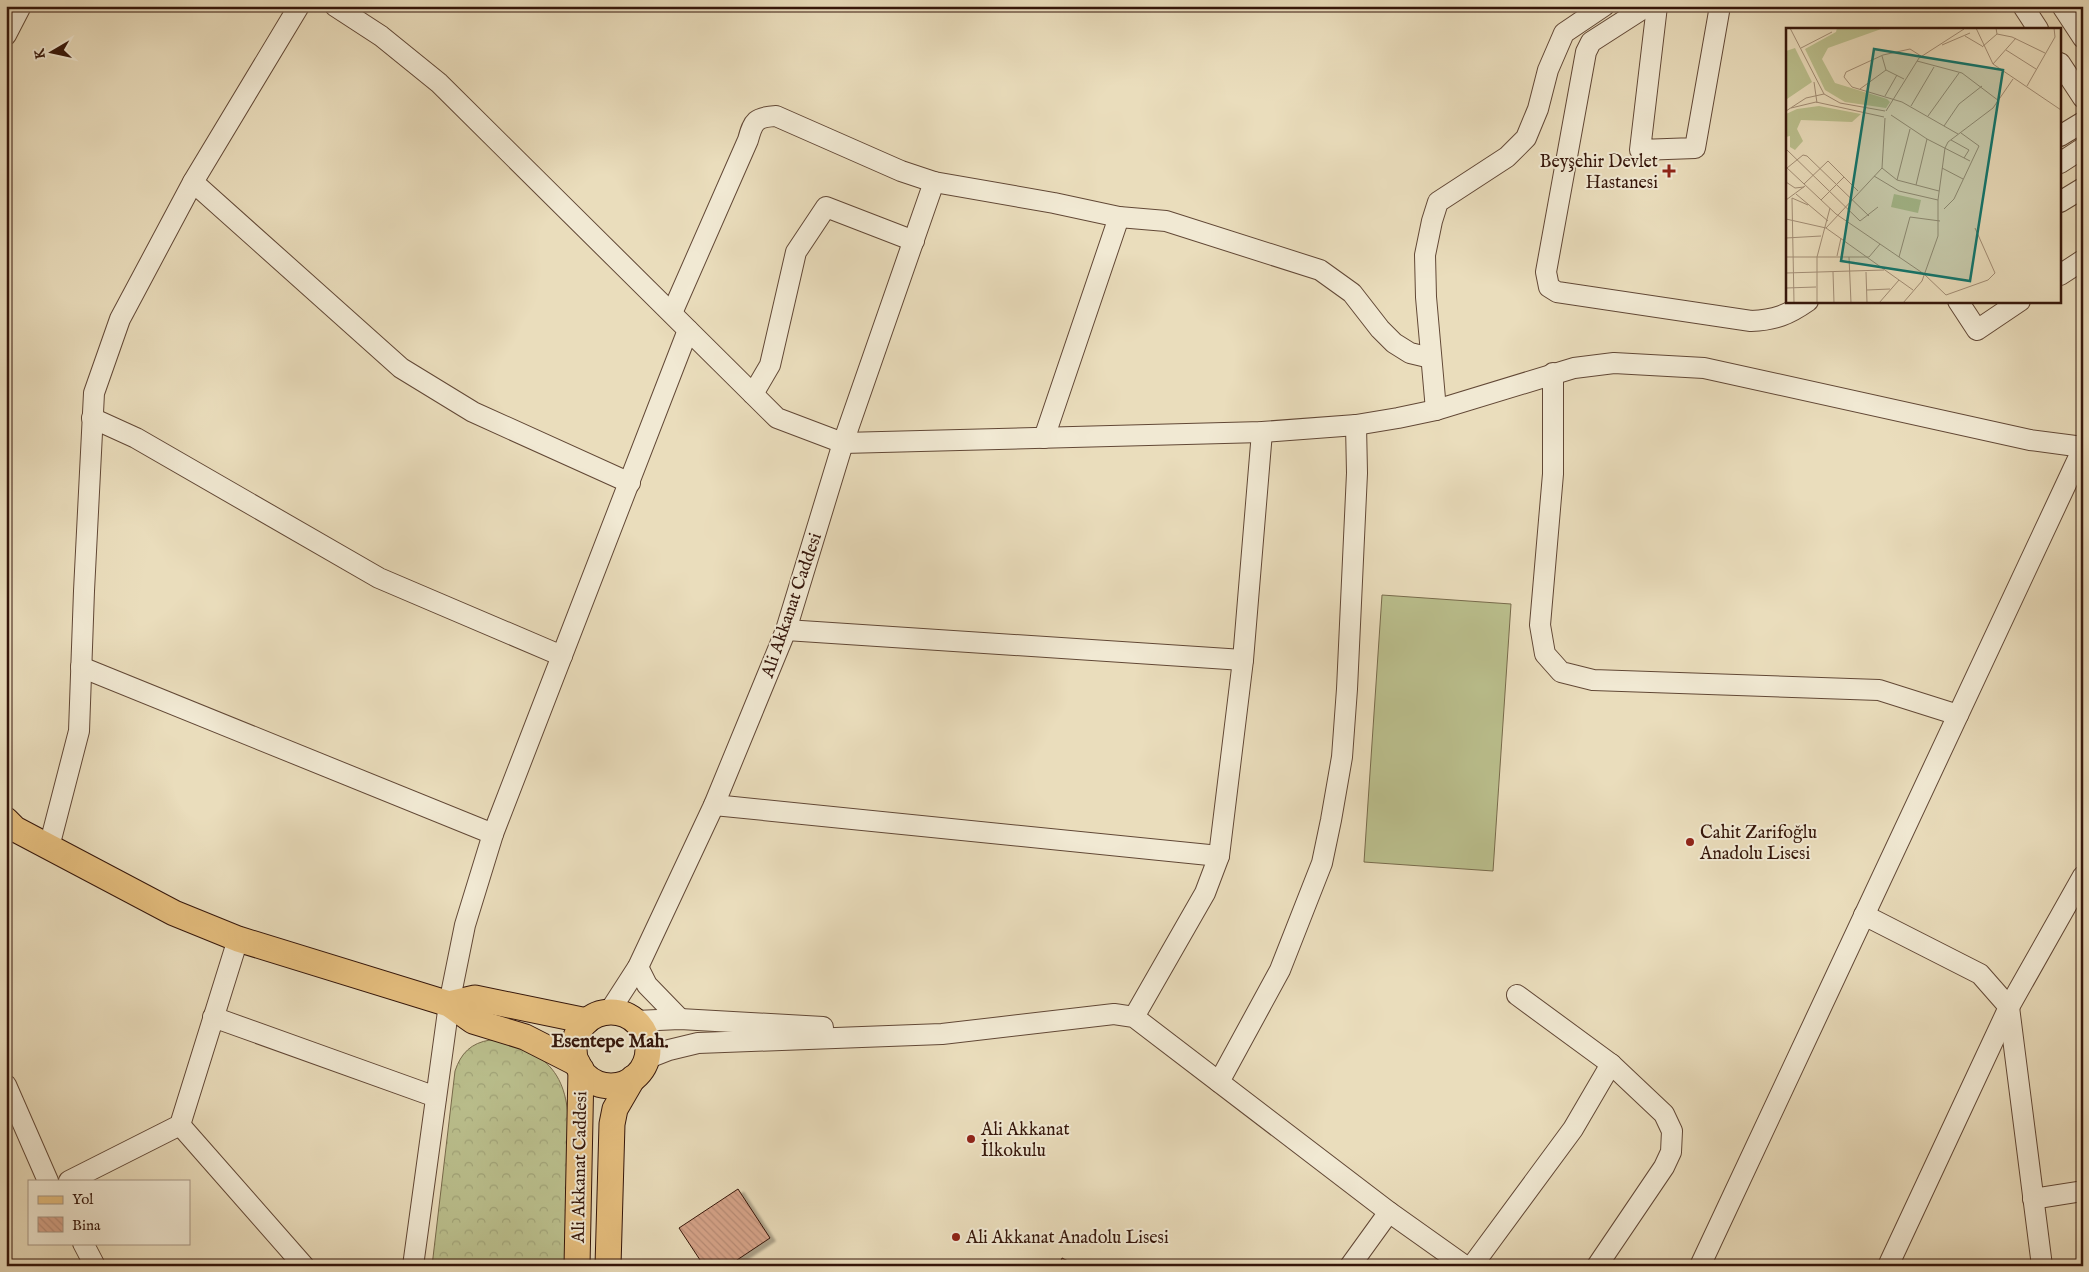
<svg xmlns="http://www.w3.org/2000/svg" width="2089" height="1272" font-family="'IM FELL English',serif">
<defs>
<pattern id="forest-crowns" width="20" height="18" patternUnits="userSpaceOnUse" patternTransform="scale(1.25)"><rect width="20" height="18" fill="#bbc08e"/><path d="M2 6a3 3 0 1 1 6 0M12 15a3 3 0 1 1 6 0" fill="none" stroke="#a1a479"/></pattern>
<pattern id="building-back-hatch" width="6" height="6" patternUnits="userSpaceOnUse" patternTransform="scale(1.25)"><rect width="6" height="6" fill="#d7a58b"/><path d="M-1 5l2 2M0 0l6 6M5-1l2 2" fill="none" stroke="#b98d77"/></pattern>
<filter id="shadow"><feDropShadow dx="5.5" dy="3" stdDeviation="1" flood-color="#0004"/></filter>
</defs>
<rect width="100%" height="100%" fill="#eaddbc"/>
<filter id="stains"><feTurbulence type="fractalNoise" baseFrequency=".004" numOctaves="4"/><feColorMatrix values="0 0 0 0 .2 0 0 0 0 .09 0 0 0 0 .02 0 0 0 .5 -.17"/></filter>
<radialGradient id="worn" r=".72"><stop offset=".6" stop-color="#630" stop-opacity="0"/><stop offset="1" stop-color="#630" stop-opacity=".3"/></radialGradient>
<path fill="url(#forest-crowns)" stroke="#786b4c" d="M490,1040C504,1040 514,1044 526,1050C578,1073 568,1127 567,1174C567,1205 566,1235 565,1266H432L455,1071C461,1053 471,1043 490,1040Z"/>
<path fill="#bbc08e" stroke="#786b4c" d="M1382,595L1511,604L1493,871L1364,862Z"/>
<g fill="url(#building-back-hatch)" stroke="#35160a" filter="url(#shadow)">
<path d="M738,1189L770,1238L728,1266H704L679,1228Z"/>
<path d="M1062,1258L1078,1266H1059Z"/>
</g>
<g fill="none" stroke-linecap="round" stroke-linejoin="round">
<g stroke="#624836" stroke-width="22">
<g id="minor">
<path d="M335,6L381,36L439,83L777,418L843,443L1262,432L1356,425L1398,418L1436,410L1574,368L1614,363L1704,368L2030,440L2083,447"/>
<path d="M1647,6L1591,42L1586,52L1546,272L1549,287L1557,292L1751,321C1775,320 1788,315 1808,301"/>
<path d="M1657,6L1640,150L1695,148L1720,6"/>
<path d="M2023,6L2038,29"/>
<path d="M2062,6L2083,38"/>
<path d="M6,35L21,6"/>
<path d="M2060,63L2083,98"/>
<path d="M2060,136L2083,122"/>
<path d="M2060,163L2083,148"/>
<path d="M193,182L401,368L473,412L630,483"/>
<path d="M2060,202L2083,188"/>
<path d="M2060,275L2083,260"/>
<path d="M1958,301L1977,330L2020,301"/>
<path d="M672,313L748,140C753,121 756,117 776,116L901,171L934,182L1054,203L1119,217L1166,221L1320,270L1352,293L1380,329L1394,343L1410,353L1431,358"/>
<path d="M1553,373V474L1540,625L1545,654L1561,672L1593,680L1879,690L1958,715"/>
<path d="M753,394L770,365L796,252L826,207L914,241"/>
<path d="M1436,410L1426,297L1425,255L1432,221L1438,202L1507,157L1526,138L1538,109L1548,70L1564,33L1604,6"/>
<path d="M92,418L136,438L379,578L562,656"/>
<path d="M1044,438L1119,217"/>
<path d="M786,630L1243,660"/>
<path d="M81,667L493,834"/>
<path d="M714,805L1219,856"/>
<path d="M49,847L79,731L84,591L94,393L120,319L193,182L299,6"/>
<path d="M1864,915L1980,974L2009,1007L2042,1266"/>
<path d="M638,967L647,985L680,1019"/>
<path d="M1517,995L1611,1064L1664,1114L1672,1131L1671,1152L1664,1167L1597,1266"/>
<path d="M609,1012L638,967L714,805L786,630L843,443L934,182"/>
<path d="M213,1017L436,1097"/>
<path d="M1134,1017L1205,893L1219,856L1243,660L1262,432"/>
<path d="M636,1021L680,1019L823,1027"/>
<path d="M646,1059L669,1050L698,1043L942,1034L1114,1014L1134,1017L1389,1212L1465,1266"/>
<path d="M1219,1082L1280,970L1322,863L1331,820L1342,757L1347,689L1357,473L1356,425"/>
<path d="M6,1085L48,1181"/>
<path d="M180,1125L304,1266"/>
<path d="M69,1181L180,1125L238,939"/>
<path d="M2033,1199L2083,1191"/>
<path d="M83,1243L95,1266"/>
<path d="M413,1266L449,1004L465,925L493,834L688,330"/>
<path d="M1350,1266L1389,1212"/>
<path d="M1472,1266L1573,1129L1611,1064"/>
<path d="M1700,1266L2083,448"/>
<path d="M1888,1266L2009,1007L2083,876"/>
</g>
</g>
<g stroke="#35160a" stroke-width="27">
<g id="major">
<path d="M6,820L15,829L174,913L238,939L449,1004L473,1021L525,1037L578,1064"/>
<path d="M449,1004L475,998L587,1021"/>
<circle cx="611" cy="1049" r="37"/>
<path d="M577,1266L581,1069"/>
<path d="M608,1266L612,1124L615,1109L633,1078"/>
</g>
</g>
<use href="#minor" stroke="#f1e9d3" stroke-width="20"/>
<use href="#major" stroke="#e5be7e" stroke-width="25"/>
</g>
<g fill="#8f2418" stroke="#f1e9d3" stroke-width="2">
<path d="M1666.5 163.5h5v5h5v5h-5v5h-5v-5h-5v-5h5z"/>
<circle cx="1690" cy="842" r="5"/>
<circle cx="971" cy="1139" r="5"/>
<circle cx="956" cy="1237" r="5"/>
</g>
<g text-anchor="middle" stroke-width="4" stroke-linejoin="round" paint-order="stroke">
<g font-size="18" fill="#35160a" stroke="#f1e9d3" text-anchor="start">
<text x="1658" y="167" text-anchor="end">Beyşehir Devlet<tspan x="1658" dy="21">Hastanesi</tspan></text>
<text x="1700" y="838">Cahit Zarifoğlu<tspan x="1700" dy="21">Anadolu Lisesi</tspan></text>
<text x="981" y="1135">Ali Akkanat<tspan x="981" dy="21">İlkokulu</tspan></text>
<text x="966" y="1243">Ali Akkanat Anadolu Lisesi</text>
</g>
<g font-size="18" fill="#35160a" stroke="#f1e9d3">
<text transform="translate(791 605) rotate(-71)" y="6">Ali Akkanat Caddesi</text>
<text transform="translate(579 1167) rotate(-89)" y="6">Ali Akkanat Caddesi</text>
</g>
<g font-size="19" font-weight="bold" fill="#35160a" stroke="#f1e9d3">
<text x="610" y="1047">Esentepe Mah.</text>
</g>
</g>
<g transform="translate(1786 28)">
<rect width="275" height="275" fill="#eaddbc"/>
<path d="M51,0H98L42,20L36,31L49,55L101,71L104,74L100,80L59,74L39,62L19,21L50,4ZM33,78L75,86L66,94L15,92L11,101L17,113L9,122L4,119V108L0,109V86L11,81Z" fill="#bbc08e"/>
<path d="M9,20L26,54L1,71L0,23ZM108,166L135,172L132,185L105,179Z" fill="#bbc08e"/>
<path fill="none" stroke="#a28d75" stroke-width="1" d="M4,0L38,66L54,75L99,83M190,0L207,36L275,82M211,6L226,9L259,25M179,8L196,18M156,17L184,5M196,19L211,6L210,0M15,20L46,4M220,22L250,41M96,28L100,42L118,51M135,28L124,21L97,27L60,44L58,49L66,59L116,74L172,106M131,33L176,45L213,73M207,36L230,10M28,54L31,75M241,58L269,9L268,0M74,61L100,42M99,68L111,47M125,78L148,39M5,80L30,74L98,89M0,83L20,70L38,66M100,83L133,30L178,1M105,87L141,111L184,133M142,88L173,45M158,98L173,76L196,58M165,112L183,122L178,130M0,121L74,193L92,179M0,139L50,186L138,246L160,267L202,252L209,245L189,200M1,140L17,127L21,128L83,188M96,140L111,152L153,163M156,140L177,151M88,148L113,163L152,172M111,152L124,101M0,154L9,160L18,159M18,156L42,133L58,149M130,157L141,111M10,166L42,193M0,172L19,158M35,172L58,149L72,163M158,181L168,171L193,118L175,105M0,191L40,200L127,262M40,200L96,140L99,90M0,210L35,208M51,228L55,210M0,229H83L94,216M63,229L65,275M113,229L124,189L154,193M47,244L48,275M80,244L81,275M0,245L98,242M0,260L30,259M81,262L104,261M8,275L6,170L22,177M31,275V229L44,180M93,275L113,252M117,275L136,253L152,208V172L159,120L162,114L207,80L227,51"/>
<path fill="#0f766e" fill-opacity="0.15" stroke="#0f766e" stroke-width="2.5" d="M88,21L217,42L184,253L55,233Z"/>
<rect width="275" height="275" fill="none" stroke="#35160a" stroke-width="2.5"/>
</g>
<rect width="2089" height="1272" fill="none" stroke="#eaddbc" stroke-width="25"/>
<rect x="8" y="8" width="2074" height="1257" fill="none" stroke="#35160a" stroke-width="2.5"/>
<rect x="12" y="12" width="2064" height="1247" fill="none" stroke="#35160a"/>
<rect x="28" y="1180" width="162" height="65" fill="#f1e9d3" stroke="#a69583"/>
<rect x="38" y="1196" width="25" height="8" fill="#e5be7e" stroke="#a69583"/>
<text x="72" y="1204" font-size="15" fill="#35160a">Yol</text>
<rect x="38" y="1217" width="25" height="15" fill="url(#building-back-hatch)" stroke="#a69583"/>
<text x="72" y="1230" font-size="15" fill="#35160a">Bina</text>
<g transform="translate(52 52) rotate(261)" stroke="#f1e9d3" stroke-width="4" paint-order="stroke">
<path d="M0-4L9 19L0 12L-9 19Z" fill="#35160a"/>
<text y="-8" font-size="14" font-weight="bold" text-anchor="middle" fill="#35160a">K</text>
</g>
<rect width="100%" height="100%" filter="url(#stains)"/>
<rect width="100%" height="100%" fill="url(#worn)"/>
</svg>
